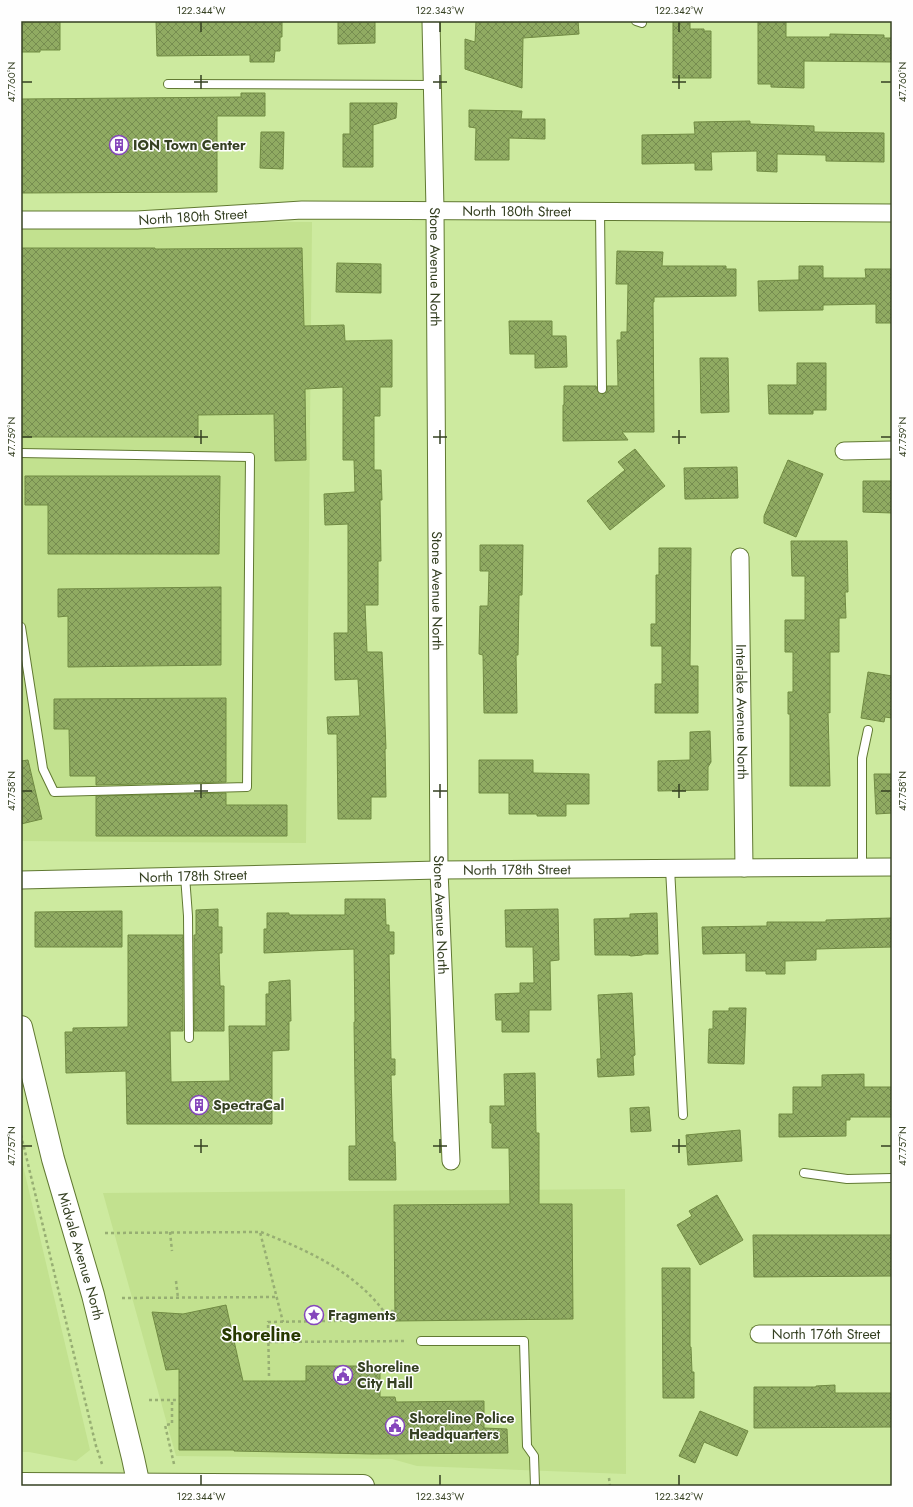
<svg xmlns="http://www.w3.org/2000/svg" width="913" height="1507" font-family="Jost,sans-serif">
<defs>
<pattern id="building-cross-hatch" width="8" height="8" patternUnits="userSpaceOnUse"><rect width="8" height="8" fill="#90ab62"/><path d="M0 0l8 8M0 8l8-8" fill="none" stroke="#768d50"/></pattern>
</defs>
<rect width="100%" height="100%" fill="#cdea9f"/>
<g fill="#c2e18f">
<path d="M21,222H312L306,843L21,841Z"/>
<path d="M21,1157L90,1450L76,1461L29,1452H21Z"/>
<path d="M625,1189L626,1474L417,1466L392,1459L176,1456L103,1193Z"/>
</g>
<g fill="url(#building-cross-hatch)" stroke="#718b43">
<path d="M21,21H60V50H40V52H21Z"/>
<path d="M156,21H282V37H280V51H275L274,62H250V55L157,56Z"/>
<path d="M338,21H375V43L338,44Z"/>
<path d="M476,21H578L579,34L523,38L522,88L465,69V39L475,42Z"/>
<path d="M673,21H690V29H704V31H711V78H673Z"/>
<path d="M758,21H786V37H830V34L884,35V38H892V62L804,61V88L771,87V84H758Z"/>
<path d="M241,93H265V116H217V192L21,193V99L241,97Z"/>
<path d="M350,103H397L396,118L373,125V167H343V134H350Z"/>
<path d="M469,110L522,111L521,119H545V139L509,138V160H475L476,128L469,127Z"/>
<path d="M750,121V124L814,126V132L884,133V162L826,161V155L777,154V172L757,171V151L711,152L712,170H695V163L642,164V135L695,134L694,122Z"/>
<path d="M261,132H284L283,169L260,168Z"/>
<path d="M21,248H155V249L302,248L304,326L344,325L345,341L392,340V387H380V416H374V470H381L382,500H380L381,561H378V605H365L367,652H382L386,749H385L386,797H371V819H338L337,734H328L327,717L360,716L358,679L335,680L334,633H348V524L325,525L324,494L355,492L354,460H343V387L305,389L306,460L275,461L274,414L198,415V437H21Z"/>
<path d="M617,251L663,252L662,266H726V269H736V296L654,297V302H653L654,432H622L628,440L563,441V405H564V386H596L598,392L602,394L607,392V386H618L617,340H621V332H627L628,284H616Z"/>
<path d="M337,263L381,264V293L336,292Z"/>
<path d="M799,266H823V278H866L865,269H892V323H876V304L823,305V310L759,311L758,281L799,280Z"/>
<path d="M509,321H552V336H566L567,367L535,368V354H510Z"/>
<path d="M700,358H728L729,412L701,413Z"/>
<path d="M797,363H826V410H813V414H769L768,385H797Z"/>
<path d="M635,449L665,486L610,530L587,501L625,470L618,462Z"/>
<path d="M788,460L823,474L796,537L764,523V516Z"/>
<path d="M737,467L738,498L685,499L684,468Z"/>
<path d="M25,476H220L219,554H48V505H25Z"/>
<path d="M863,481H892V513L863,512Z"/>
<path d="M791,541H847L848,592H845L846,618H839V652H830V713L828,712L830,786H790V714H788V692H793V652H785V620H805V576H792Z"/>
<path d="M480,545H523L522,595H519L518,655H516L517,713H484L483,655L479,654L480,606H488L489,571H480Z"/>
<path d="M659,548H691L690,666H698V713H655V684H662V646H651V624H656V575H659Z"/>
<path d="M221,587V665L68,667V616L58,617V589Z"/>
<path d="M868,672L892,676V718L885,717L884,722L861,718Z"/>
<path d="M226,698V782L96,785V776H70L69,729H54V699Z"/>
<path d="M710,731L711,762L708,767V790L658,791V761L690,760V732Z"/>
<path d="M28,760L42,819L21,824V761Z"/>
<path d="M479,760H533V773L589,774V804H566V816H537V814H509V793H479Z"/>
<path d="M874,774H892V813L876,814Z"/>
<path d="M226,793V805H287V836H96V796Z"/>
<path d="M345,899H385L386,925H389V932H394V954H389L391,1059H395V1075H391L393,1142H395L396,1180H349V1146H356L354,1022H355L354,949L264,953V929H267V913H289V915H345Z"/>
<path d="M218,909V927H222V953H219L220,986H224V1031H194V935H196V910Z"/>
<path d="M558,909L559,960L550,961L551,1010H529V1032H502V1020H496L495,994L520,993V983H534L533,947H506L505,910Z"/>
<path d="M122,911V947H35V912Z"/>
<path d="M657,913L658,954H644L642,955L631,956L628,955H595L594,919L630,918V914Z"/>
<path d="M892,918V947L816,949V960L785,961V974H766V971H746V953L703,954L702,927L767,926V922H826V920Z"/>
<path d="M128,935H183V1031H170L171,1082L230,1081L229,1026H266V994H269V982L290,980L291,1021H289V1050L272,1051V1124H127L126,1071L66,1073L65,1032H73V1028L128,1027Z"/>
<path d="M632,993L635,1055L633,1056L634,1075L598,1077L597,1059H601L598,995Z"/>
<path d="M729,1008H746L744,1064L708,1063L709,1029H713V1011H729Z"/>
<path d="M535,1073L536,1133H539V1204H572L573,1319L395,1321L394,1205L510,1204L509,1148H492V1123H490V1106H505L504,1074Z"/>
<path d="M864,1074V1087H892V1117H850V1120H846V1136L779,1137V1114H793V1087H822V1075Z"/>
<path d="M649,1107L651,1131L631,1132L630,1108Z"/>
<path d="M740,1130L742,1161L688,1165L686,1135Z"/>
<path d="M717,1195L743,1240L700,1265L677,1225L692,1216L689,1211Z"/>
<path d="M753,1235H892V1276L754,1277Z"/>
<path d="M662,1268H690V1347H691L692,1372H694V1398H663Z"/>
<path d="M226,1305L243,1381H306V1366H380V1397H395L396,1402L484,1401V1428L507,1429L508,1453L373,1454L234,1451V1450H179V1369L166,1370L152,1312L183,1314Z"/>
<path d="M835,1385V1393H892V1427L754,1428V1387H816V1386Z"/>
<path d="M700,1411L748,1431L737,1456L704,1442L695,1463L679,1456Z"/>
</g>
<g fill="none" stroke-linecap="round" stroke-linejoin="round">
<g stroke="#617932" stroke-width="10">
<g id="lane">
<path d="M636,21L642,23"/>
<path d="M168,84L432,85"/>
<path d="M600,211L602,389"/>
<path d="M21,453L250,457L247,787L54,792L43,769L21,627"/>
<path d="M862,867V758L868,730"/>
<path d="M670,868L683,1115"/>
<path d="M185,876L188,916L189,1038"/>
<path d="M804,1173L847,1179L892,1178"/>
<path d="M421,1341H524L527,1446L534,1456L535,1486"/>
</g>
</g>
<g stroke="#617932" stroke-width="19">
<g id="street">
<path id="s1" d="M431,21L435,210L439,870L451,1161"/>
<path id="s2" d="M21,220H137L302,210L892,213"/>
<path d="M844,451L892,450"/>
<path id="s3" d="M740,557L744,868"/>
<path id="s4" d="M21,880L439,870L892,867"/>
<path id="s5" d="M759,1334H892"/>
</g>
</g>
<g stroke="#617932" stroke-width="24">
<g id="secondary">
<path id="s6" d="M21,1027L53,1159L93,1295L133,1458L139,1486"/>
<path d="M21,1484L363,1486"/>
</g>
</g>
<g stroke="#97ae73" stroke-width="2.5" stroke-dasharray="3 3" stroke-linecap="butt">
<path d="M21,1135L96,1446L102,1464"/>
<path d="M170,1232L172,1251"/>
<path d="M261,1232C311,1252 359,1273 390,1320"/>
<path d="M105,1233L260,1232L283,1322"/>
<path d="M176,1281L178,1298"/>
<path d="M122,1298L277,1297"/>
<path d="M269,1342L407,1341"/>
<path d="M269,1376L268,1322L390,1320V1311H400"/>
<path d="M149,1400H172"/>
<path d="M174,1464L165,1425L172,1424V1400H179"/>
<path d="M609,1478L610,1486"/>
</g>
<use href="#lane" stroke="#fff" stroke-width="8"/>
<use href="#street" stroke="#fff" stroke-width="17"/>
<use href="#secondary" stroke="#fff" stroke-width="22"/>
</g>
<path fill="none" stroke="#354022" stroke-width="1.5" d="M201,22V32M440,22V32M679,22V32M201,75V89M440,75V89M679,75V89M22,82H32M194,82H208M433,82H447M672,82H686M881,82H891M201,430V444M440,430V444M679,430V444M22,437H32M194,437H208M433,437H447M672,437H686M881,437H891M201,784V798M440,784V798M679,784V798M22,791H32M194,791H208M433,791H447M672,791H686M881,791H891M201,1139V1153M440,1139V1153M679,1139V1153M22,1146H32M194,1146H208M433,1146H447M672,1146H686M881,1146H891M201,1475V1485M440,1475V1485M679,1475V1485"/>
<defs>
<g id="building-ring" transform="scale(1)"><circle r="9.5" fill="#fefefe" stroke="#8546bc" stroke-width="1.5"/><path d="M-4-6H4V6H1V3H-1V6H-4ZM-2.5-4.3h1.7v1.8h-1.7ZM.8-4.3h1.7v1.8H.8ZM-2.5-1h1.7V.8h-1.7ZM.8-1h1.7V.8H.8Z" fill="#8546bc"/></g>
<g id="sight-ring" transform="scale(1)"><circle r="9.5" fill="#fefefe" stroke="#8546bc" stroke-width="1.5"/><path d="M0-6L1.8-2.2L6-1.7L2.9 1.2L3.7 5.4L0 3.3L-3.7 5.4L-2.9 1.2L-6-1.7L-1.8-2.2Z" fill="#8546bc"/></g>
<g id="civic-ring" transform="scale(1)"><circle r="9.5" fill="#fefefe" stroke="#8546bc" stroke-width="1.5"/><path d="M-.6-6.5H3V-4.5H.6V-3L4-1V1h2V6H-6V1h2V-1L-.6-3ZM-1.2 2.5V6h2.4V2.5Z" fill="#8546bc"/></g>
</defs>
<g fill-rule="evenodd">
<use href="#building-ring" x="119" y="145"/>
<use href="#building-ring" x="199" y="1105"/>
<use href="#sight-ring" x="314" y="1315"/>
<use href="#civic-ring" x="343" y="1375"/>
<use href="#civic-ring" x="395" y="1426"/>
</g>
<g text-anchor="middle" stroke-width="3" stroke-linejoin="round" paint-order="stroke">
<g font-size="14" font-weight="bold" fill="#354022" stroke="#fefefe" text-anchor="start">
<text x="133" y="150">ION Town Center</text>
<text x="213" y="1110">SpectraCal</text>
<text x="328" y="1320">Fragments</text>
<text x="357" y="1372">Shoreline<tspan x="357" dy="16">City Hall</tspan></text>
<text x="409" y="1423">Shoreline Police<tspan x="409" dy="16">Headquarters</tspan></text>
</g>
<g font-size="14" fill="#354022" stroke="#fefefe">
<text dy="5" stroke="none"><textPath href="#s2" startOffset="496">North 180th Street</textPath></text>
<text dy="5" stroke="none"><textPath href="#s2" startOffset="172">North 180th Street</textPath></text>
<text dy="5" stroke="none"><textPath href="#s1" startOffset="246">Stone Avenue North</textPath></text>
<text dy="5" stroke="none"><textPath href="#s1" startOffset="570">Stone Avenue North</textPath></text>
<text dy="5" stroke="none"><textPath href="#s3" startOffset="155">Interlake Avenue North</textPath></text>
<text dy="5" stroke="none"><textPath href="#s4" startOffset="496">North 178th Street</textPath></text>
<text dy="5" stroke="none"><textPath href="#s4" startOffset="172">North 178th Street</textPath></text>
<text dy="5" stroke="none"><textPath href="#s1" startOffset="894">Stone Avenue North</textPath></text>
<text dy="5" stroke="none"><textPath href="#s6" startOffset="237">Midvale Avenue North</textPath></text>
<text dy="5" stroke="none"><textPath href="#s5" startOffset="67">North 176th Street</textPath></text>
</g>
<g font-size="18" font-weight="bold" fill="#283900" stroke="#fefefe">
<text x="261" y="1341">Shoreline</text>
</g>
</g>
<rect width="913" height="1507" fill="none" stroke="#fefefe" stroke-width="44"/>
<rect x="22" y="22" width="869" height="1463" fill="none" stroke="#354022" stroke-width="1.5"/>
<g font-size="10" text-anchor="middle" fill="#354022">
<text x="201" y="14">122.344°W</text>
<text x="440" y="14">122.343°W</text>
<text x="679" y="14">122.342°W</text>
<text transform="translate(11 82) rotate(-90)" y="4">47.760°N</text>
<text transform="translate(902 82) rotate(-90)" y="4">47.760°N</text>
<text transform="translate(11 437) rotate(-90)" y="4">47.759°N</text>
<text transform="translate(902 437) rotate(-90)" y="4">47.759°N</text>
<text transform="translate(11 791) rotate(-90)" y="4">47.758°N</text>
<text transform="translate(902 791) rotate(-90)" y="4">47.758°N</text>
<text transform="translate(11 1146) rotate(-90)" y="4">47.757°N</text>
<text transform="translate(902 1146) rotate(-90)" y="4">47.757°N</text>
<text x="201" y="1500">122.344°W</text>
<text x="440" y="1500">122.343°W</text>
<text x="679" y="1500">122.342°W</text>
</g>
</svg>
